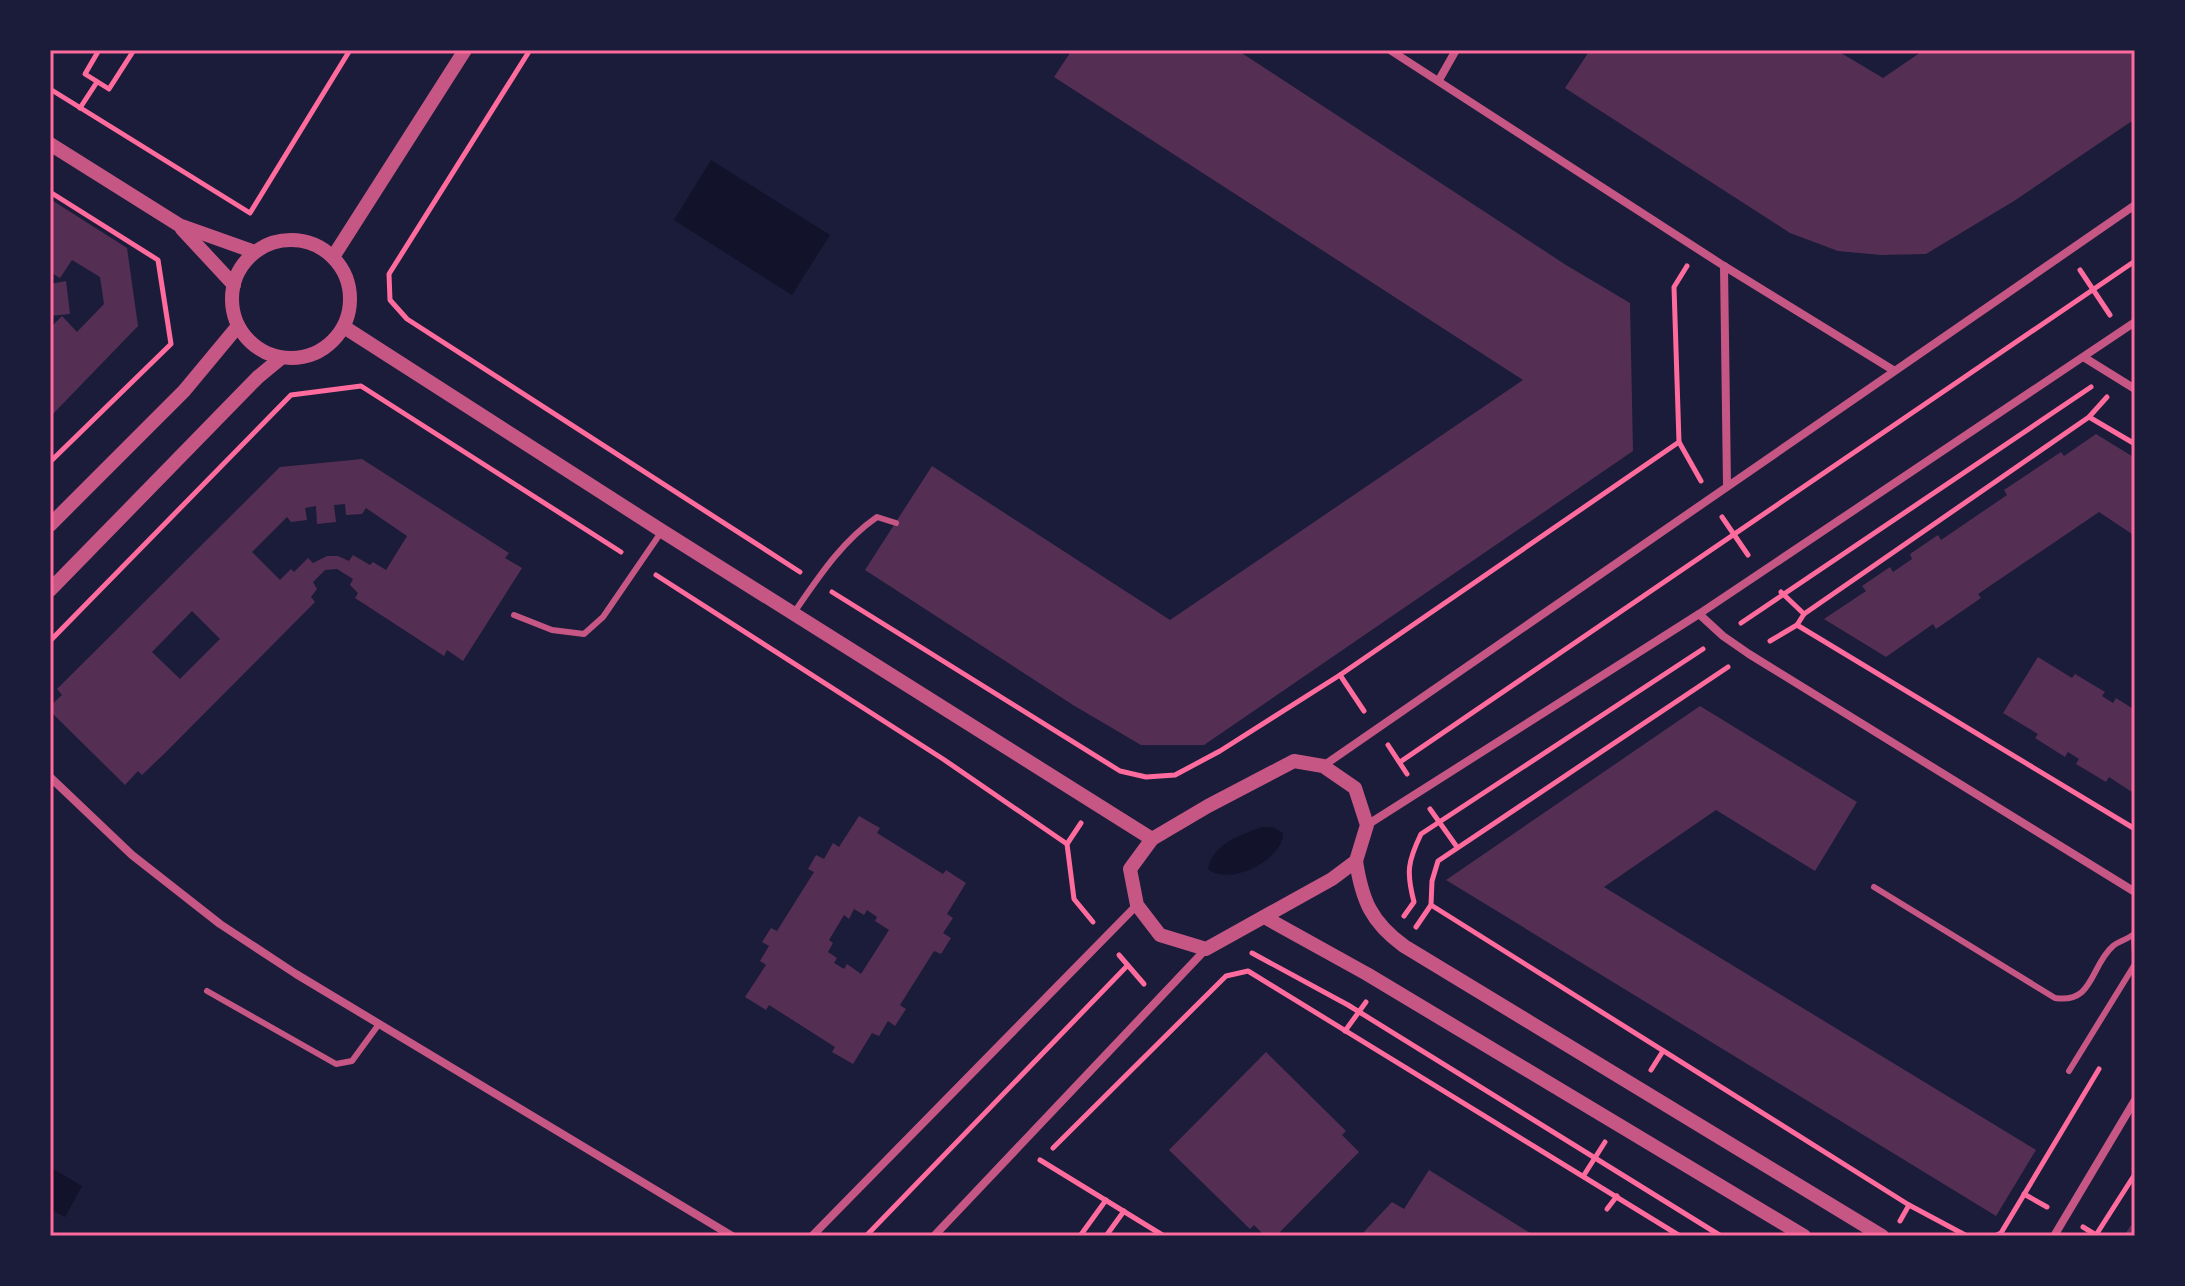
<svg xmlns="http://www.w3.org/2000/svg" width="2185" height="1286" font-family="'Work Sans',sans-serif">
<rect width="100%" height="100%" fill="#1b1b3a"/>
<g fill="#12122b">
<path d="M711,160L830,235L792,295L674,220Z"/>
<path d="M1262,827H1273L1283,833C1283,860 1230,887 1208,869C1213,844 1240,835 1262,827Z"/>
<path d="M50,1167L82,1186L65,1217L50,1209Z"/>
</g>
<g fill="#542f53" fill-rule="evenodd">
<path d="M1072,50H1237L1566,265L1630,303L1633,451L1204,745H1141L1073,705L865,570L932,466L1170,620L1523,380L1054,77Z"/>
<path d="M1590,50H1836L1883,78L1924,50H2135V119L2014,201L1926,254L1881,255L1838,251L1790,233L1565,88Z"/>
<path d="M50,199L127,248L138,326L50,417V328L62,316L77,332L104,304L100,277L72,260L60,278L50,272Z"/>
<path d="M66,281L70,314L50,316V284Z"/>
<path d="M2096,434L2135,458V536L2099,512L1978,594L1981,598L1936,629L1933,624L1886,657L1824,619L1866,591L1862,586L1890,567L1893,572L1912,559L1910,554L1938,535L1941,540L2007,495L2004,490L2061,452L2064,456Z"/>
<path d="M362,459L509,553L505,558L522,568L463,661L447,650L444,656L355,598L358,593L350,585L353,579L337,569L325,570L313,582L317,589L311,597L315,602L165,753L142,775L138,771L125,785L50,711V706L62,695L57,689L280,467ZM345,504L346,515L362,514L366,508L407,536L386,570L373,562L370,565L353,555L349,561L338,556H327L313,563L308,558L294,572L291,569L280,580L252,552L287,517L291,522L307,520L305,508L316,506L317,524L336,522L334,505ZM192,611L220,639L180,679L152,652Z"/>
<path d="M2038,657L2072,678L2075,674L2105,692L2102,696L2113,703L2116,698L2135,710V794L2109,777L2106,782L2076,764L2079,759L2068,752L2065,757L2035,738L2038,734L2003,713Z"/>
<path d="M1700,706L1857,802L1815,871L1716,810L1604,887L2036,1150L1996,1216L1446,880Z"/>
<path d="M859,816L880,828L877,833L943,874L946,870L966,883L947,914L953,918L943,933L951,938L941,954L934,951L900,1005L906,1009L895,1026L888,1021L879,1036L872,1033L853,1064L832,1052L835,1047L769,1005L766,1010L745,997L766,965L760,961L769,946L762,942L771,928L777,931L814,872L808,869L816,855L824,859L833,843L839,847ZM854,909L864,915L867,910L877,917L875,921L889,930L861,974L847,964L844,969L834,963L837,958L828,952L833,943L829,940L844,915L849,919Z"/>
<path d="M1266,1052L1346,1131L1342,1135L1359,1152L1276,1236H1265L1254,1225L1250,1229L1169,1150Z"/>
<path d="M1429,1170L1535,1236H1360L1392,1202L1404,1209Z"/>
<path d="M2131,1225L2135,1227V1236H2124Z"/>
</g>
<g fill="none" stroke-linecap="round" stroke-linejoin="round">
<g stroke="#ff6b9d" stroke-width="5">
<path d="M99,50L85,74L109,89L134,50"/>
<path d="M530,50L389,274L390,300L407,319L800,572"/>
<path d="M50,89L250,213L350,50"/>
<path d="M80,108L97,82"/>
<path d="M50,192L158,260L171,344L50,462"/>
<path d="M2080,270L2110,315"/>
<path d="M2089,417L2107,397"/>
<path d="M1679,442L1701,481"/>
<path d="M2135,444L2089,417L1804,614L1797,625L2135,829"/>
<path d="M1722,517L1748,555"/>
<path d="M656,575L943,759L1067,844"/>
<path d="M832,592L1120,771L1146,777L1175,775L1220,751L1340,675L1679,442L1674,287L1687,266"/>
<path d="M1781,592L1804,614"/>
<path d="M1741,623L2091,387"/>
<path d="M50,641L291,395L361,386L621,552"/>
<path d="M1770,641L1797,625"/>
<path d="M1728,667L1438,861L1432,881L1431,905L1909,1205L1967,1236"/>
<path d="M1340,675L1364,711"/>
<path d="M1388,745L1407,774"/>
<path d="M1400,762L2135,261"/>
<path d="M1430,809L1457,847"/>
<path d="M1081,823L1067,844L1074,899L1093,922"/>
<path d="M1404,916L1414,902C1406,872 1408,861 1421,834L1703,649"/>
<path d="M1416,927L1431,905"/>
<path d="M1252,953L1348,1005L1721,1236"/>
<path d="M1119,955L1144,984"/>
<path d="M1345,1031L1366,1002"/>
<path d="M1651,1070L1663,1051"/>
<path d="M1053,1148L1226,976L1248,971L1680,1236"/>
<path d="M1040,1160L1164,1236"/>
<path d="M1584,1175L1605,1142"/>
<path d="M2024,1194L2047,1207"/>
<path d="M1607,1209L1617,1196"/>
<path d="M1900,1221L1909,1205"/>
<path d="M2083,1227L2096,1235"/>
<path d="M2096,1235L2135,1174"/>
<path d="M866,1236L1127,966"/>
<path d="M1080,1236L1106,1200"/>
<path d="M1106,1236L1124,1211"/>
<path d="M1995,1236L2001,1233L2099,1069"/>
</g>
<g stroke="#c65784" stroke-width="6">
<path d="M793,614C818,578 841,542 877,517L896,523"/>
<path d="M514,615L552,630L584,634L603,617L662,531"/>
<path d="M1874,887L2055,998C2094,1004 2090,966 2113,946C2119,941 2129,939 2135,933"/>
<path d="M2134,936L2135,954"/>
<path d="M207,991L336,1064L352,1061L379,1024"/>
<path d="M2069,1071L2135,964"/>
</g>
<g stroke="#c65784" stroke-width="8">
<path d="M1390,50L1724,266L1893,370"/>
<path d="M1439,80L1456,50"/>
<path d="M1724,266L1727,485"/>
<path d="M2085,358L2135,389"/>
<path d="M1699,614L1723,636L1749,654L2135,892"/>
<path d="M1323,766L2135,205"/>
<path d="M50,777L132,855L220,924L296,974L732,1236"/>
<path d="M1367,825L1699,614L2135,322"/>
<path d="M812,1236L1137,905"/>
<path d="M934,1236L1206,949"/>
<path d="M2054,1236L2135,1100"/>
</g>
<g stroke="#c65784" stroke-width="14">
<path d="M50,144L179,225L255,252"/>
<path d="M182,229L234,285"/>
<circle cx="291" cy="299" r="59"/>
<path d="M333,257L465,50"/>
<path d="M344,327L662,531L1152,839"/>
<path d="M50,525L184,391L238,326"/>
<path d="M50,590L258,377L281,358"/>
<path d="M1294,761L1323,766L1355,788L1367,825L1356,861L1332,879L1206,949L1160,935L1137,905L1130,869L1152,839L1208,806Z"/>
<path d="M1356,861C1362,900 1371,922 1404,946L1882,1236"/>
<path d="M1266,918L1367,974L1804,1236"/>
</g>
</g>
<rect width="2185" height="1286" fill="none" stroke="#1b1b3a" stroke-width="104"/>
<rect x="52" y="52" width="2081" height="1182" fill="none" stroke="#ff6b9d" stroke-width="3"/>
</svg>
